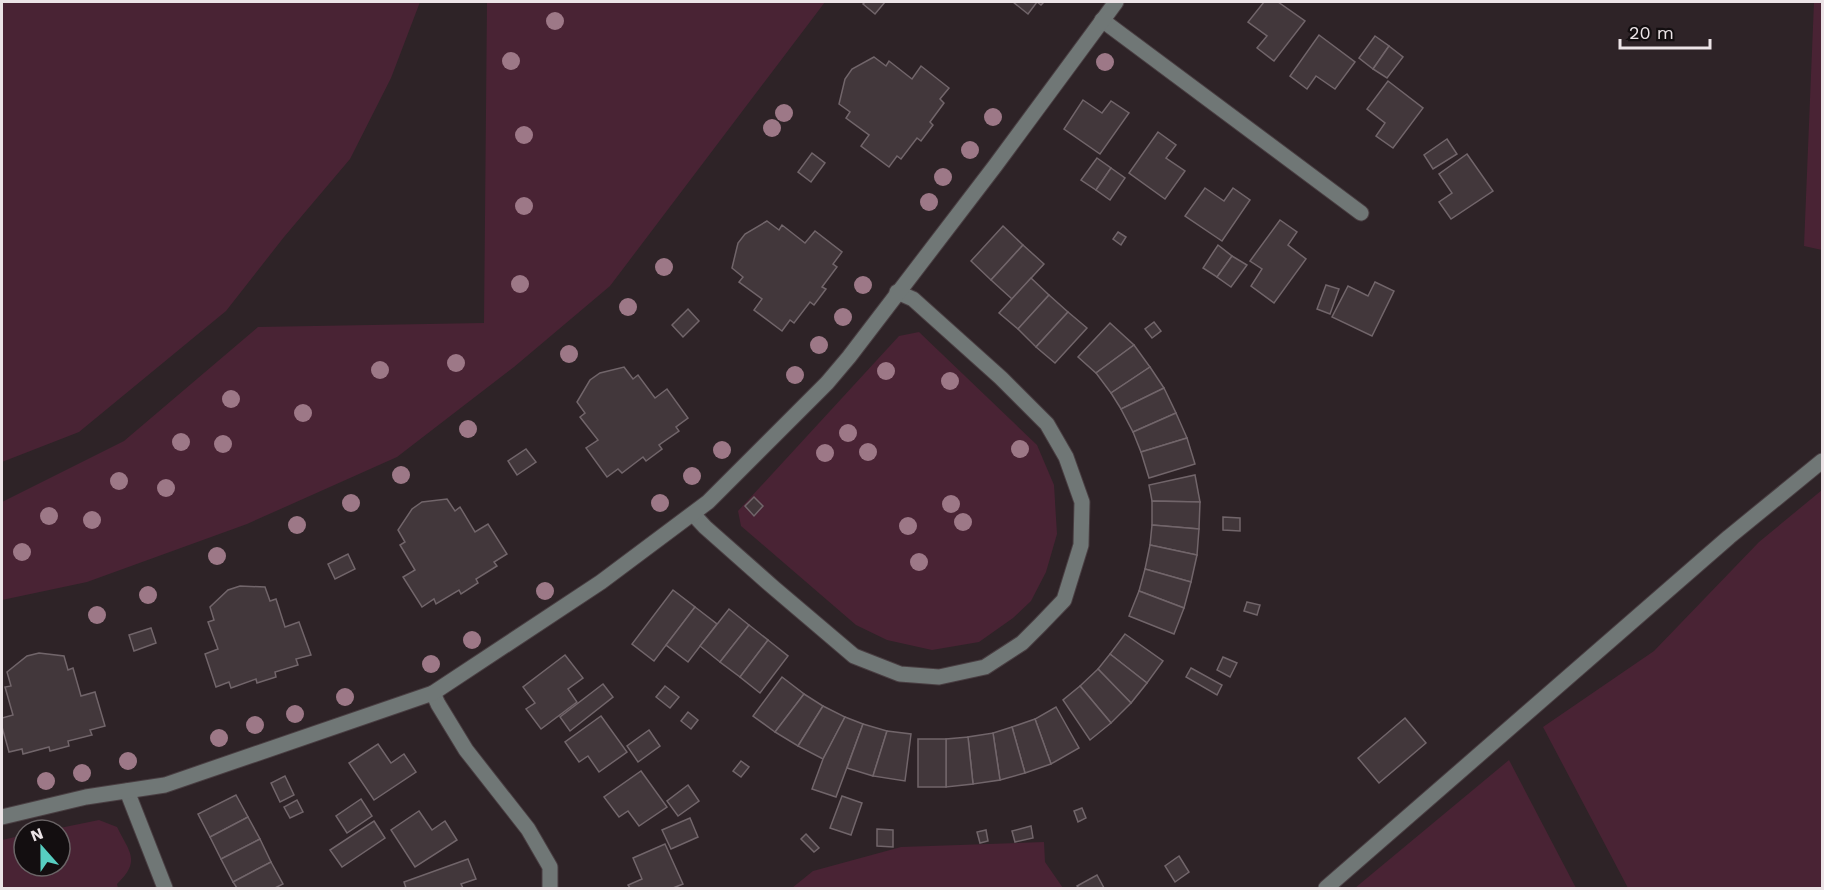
<svg xmlns="http://www.w3.org/2000/svg" width="1824" height="890" font-family="'Work Sans',sans-serif">
<rect width="100%" height="100%" fill="#2e2327"/>
<g fill="#492334">
<path d="M2,2H420L391,78L350,159L284,237L226,311L79,432L2,462Z"/>
<path d="M487,2H825L610,286L514,367L397,457L247,524L87,582L2,600V502L124,441L258,327L484,323Z"/>
<path d="M1814,2H1822V250L1804,246Z"/>
<path d="M919,332L1037,445L1054,485L1057,534L1046,572L1031,601L1013,618L979,642L932,650L887,640L856,625L741,526L738,511L899,336Z"/>
<path d="M1822,490V888H1628L1543,727L1654,651L1759,542Z"/>
<path d="M1509,760L1576,888H1355Z"/>
<path d="M99,820L117,827C130,853 141,861 117,884L118,888H2V840L24,835V866H60V830H50Z"/>
<path d="M1044,842L1045,862L1063,888H792L813,871L901,847Z"/>
</g>
<g fill="#42373b" stroke="#71656a" stroke-width="1.5">
<path d="M865,2H885L875,14L863,4Z"/>
<path d="M1013,2H1044L1041,5L1037,2L1028,14Z"/>
<path d="M1264,2H1278L1305,21L1274,61L1257,48L1267,36L1248,22Z"/>
<path d="M1319,35L1355,62L1335,89L1316,76L1307,89L1290,76Z"/>
<path d="M1375,36L1389,46L1373,69L1359,58Z"/>
<path d="M1389,46L1403,57L1387,78L1373,69Z"/>
<path d="M874,57L886,66L889,61L912,79L921,66L949,88L940,99L944,103L930,122L933,125L921,141L917,138L901,159L897,156L889,167L861,146L869,135L846,118L850,112L839,104L845,79L852,69Z"/>
<path d="M1388,81L1423,108L1393,148L1376,136L1385,123L1367,109Z"/>
<path d="M1083,100L1102,113L1111,101L1129,113L1100,154L1064,129Z"/>
<path d="M1158,132L1176,145L1166,158L1185,171L1165,199L1129,173Z"/>
<path d="M1447,139L1457,154L1433,169L1424,155Z"/>
<path d="M812,153L825,163L811,182L798,172Z"/>
<path d="M1467,154L1493,191L1451,219L1439,202L1452,193L1439,174Z"/>
<path d="M1097,158L1111,168L1096,190L1081,180Z"/>
<path d="M1111,168L1125,178L1110,200L1096,190Z"/>
<path d="M1205,188L1224,201L1233,188L1250,200L1222,241L1185,216Z"/>
<path d="M1280,220L1297,232L1288,245L1306,259L1274,303L1251,286L1262,269L1250,261Z"/>
<path d="M767,221L779,230L782,225L805,243L815,231L842,252L833,264L837,267L822,287L826,289L814,305L810,302L794,323L790,320L782,331L754,310L762,299L739,282L743,277L732,268L738,243L745,234Z"/>
<path d="M1003,226L1023,245L991,280L971,261Z"/>
<path d="M1118,232L1126,237L1121,245L1113,239Z"/>
<path d="M1023,245L1044,264L1012,299L991,280Z"/>
<path d="M1218,245L1232,256L1217,277L1203,268Z"/>
<path d="M1232,256L1247,265L1231,287L1217,277Z"/>
<path d="M1031,278L1049,295L1018,329L999,313Z"/>
<path d="M1375,282L1394,291L1372,336L1332,317L1348,286L1368,296Z"/>
<path d="M1326,285L1339,289L1330,314L1317,309Z"/>
<path d="M1049,295L1068,312L1036,347L1018,329Z"/>
<path d="M688,309L699,321L683,337L672,325Z"/>
<path d="M1068,312L1087,328L1055,363L1036,347Z"/>
<path d="M1154,322L1161,331L1152,338L1145,329Z"/>
<path d="M1110,323L1134,345L1096,373L1078,357Z"/>
<path d="M1134,345L1150,367L1111,393L1096,373Z"/>
<path d="M624,367L633,379L638,375L655,398L667,389L688,418L676,427L679,431L659,445L662,449L646,461L643,457L622,473L618,469L607,477L586,448L598,440L580,417L585,413L577,402L590,380L600,373Z"/>
<path d="M1150,367L1164,388L1121,409L1111,393Z"/>
<path d="M1164,388L1176,413L1133,432L1121,409Z"/>
<path d="M1176,413L1187,438L1141,452L1133,432Z"/>
<path d="M1187,438L1195,464L1149,478L1141,452Z"/>
<path d="M526,449L536,462L517,475L508,461Z"/>
<path d="M1195,475L1200,502L1152,501L1149,485Z"/>
<path d="M754,497L763,506L754,516L745,506Z"/>
<path d="M447,499L455,511L460,507L475,532L488,524L507,554L494,562L497,566L476,579L478,583L461,594L459,590L436,604L434,599L422,607L403,577L415,570L400,545L405,542L398,530L412,509L422,502Z"/>
<path d="M1152,501L1200,502L1199,529L1152,525Z"/>
<path d="M1223,517L1240,518V531L1223,530Z"/>
<path d="M1152,525L1199,529L1197,555L1150,545Z"/>
<path d="M1150,545L1197,555L1191,582L1145,569Z"/>
<path d="M348,554L355,569L335,579L328,564Z"/>
<path d="M1145,569L1191,582L1184,608L1139,591Z"/>
<path d="M240,586L265,587L270,601L276,599L285,627L299,622L311,655L296,659L298,665L275,672L276,677L257,683L256,679L231,688L229,682L216,687L205,654L218,649L208,622L214,620L210,607L228,590Z"/>
<path d="M673,590L695,607L654,661L632,644Z"/>
<path d="M1139,591L1184,608L1174,634L1129,616Z"/>
<path d="M1247,602L1260,605L1257,615L1244,611Z"/>
<path d="M695,607L717,624L688,662L666,645Z"/>
<path d="M729,609L749,625L720,662L700,646Z"/>
<path d="M749,625L768,640L740,677L720,662Z"/>
<path d="M151,628L156,643L134,651L129,635Z"/>
<path d="M1125,634L1163,661L1147,683L1110,654Z"/>
<path d="M768,640L788,656L760,693L740,677Z"/>
<path d="M39,653L64,656L68,670L73,668L81,696L95,692L105,726L90,730L92,735L68,741L69,746L50,751L49,747L23,754L22,749L9,752L2,727V718L13,715L5,687L11,686L7,672L27,656Z"/>
<path d="M1110,654L1147,683L1131,703L1098,669Z"/>
<path d="M565,655L583,678L568,689L577,702L541,729L526,709L535,703L523,687Z"/>
<path d="M1223,657L1237,663L1230,677L1217,670Z"/>
<path d="M1191,668L1222,685L1217,695L1186,677Z"/>
<path d="M1098,669L1131,703L1111,723L1080,686Z"/>
<path d="M782,677L804,694L775,732L753,716Z"/>
<path d="M603,684L613,697L570,731L560,717Z"/>
<path d="M665,686L679,697L670,708L656,697Z"/>
<path d="M1080,686L1111,723L1090,740L1063,700Z"/>
<path d="M804,694L823,706L798,746L775,732Z"/>
<path d="M823,706L845,717L823,759L798,746Z"/>
<path d="M1056,707L1079,748L1051,764L1035,719Z"/>
<path d="M688,712L698,720L691,729L681,721Z"/>
<path d="M601,716L627,752L599,772L588,756L579,762L565,742Z"/>
<path d="M845,717L863,724L836,797L812,789L823,759Z"/>
<path d="M1405,718L1426,743L1379,783L1358,758Z"/>
<path d="M1035,719L1051,764L1025,773L1012,727Z"/>
<path d="M863,724L887,731L873,776L847,768Z"/>
<path d="M1012,727L1025,773L1000,780L993,733Z"/>
<path d="M649,730L660,746L638,762L627,746Z"/>
<path d="M887,731L911,734L905,781L873,776Z"/>
<path d="M993,733L1000,780L973,784L968,737Z"/>
<path d="M968,737L973,784L946,787V739Z"/>
<rect x="918" y="739" width="28" height="48"/>
<path d="M378,744L391,763L404,754L416,772L374,800L349,763Z"/>
<path d="M741,761L749,767L741,777L733,771Z"/>
<path d="M641,771L667,807L639,826L628,811L619,817L604,797Z"/>
<path d="M285,776L294,795L280,802L271,783Z"/>
<path d="M688,785L699,801L678,816L667,801Z"/>
<path d="M236,795L248,817L210,837L198,814Z"/>
<path d="M842,796L862,803L851,835L830,828Z"/>
<path d="M361,799L372,816L347,833L336,816Z"/>
<path d="M297,800L303,812L290,818L284,807Z"/>
<path d="M1082,808L1086,818L1078,822L1074,811Z"/>
<path d="M419,811L432,830L445,821L457,840L415,867L391,830Z"/>
<path d="M248,817L260,839L221,859L210,837Z"/>
<path d="M690,818L698,837L671,849L662,830Z"/>
<path d="M374,821L385,838L342,867L330,850Z"/>
<path d="M1031,826L1033,838L1015,842L1012,831Z"/>
<path d="M877,829L893,830V847L877,846Z"/>
<path d="M986,830L988,841L980,843L977,832Z"/>
<path d="M806,834L819,848L814,852L801,839Z"/>
<path d="M260,839L271,862L233,882L221,859Z"/>
<path d="M665,844L683,884L673,888H630L628,885L642,879L633,858Z"/>
<path d="M1179,856L1189,872L1175,882L1165,866Z"/>
<path d="M468,859L476,879L461,884L463,888H406L404,882Z"/>
<path d="M271,862L283,884L275,888H237L233,882Z"/>
<path d="M1097,875L1104,888H1079L1077,886Z"/>
</g>
<g fill="none" stroke-linecap="round" stroke-linejoin="round">
<g stroke="#493e42" stroke-width="17">
<g id="minor">
<path d="M1102,20L1361,213"/>
<path d="M693,514L705,527L774,588L854,656L900,674L939,677L985,667L1022,643L1040,625L1064,600L1081,545L1082,502L1066,457L1047,424L1001,378L913,299L897,292"/>
<path d="M433,693L438,704L466,750L528,829L550,867V888"/>
<path d="M127,791L165,888"/>
<path d="M2,817L86,797L165,785L433,693L601,582L708,502L827,383L849,357L995,166L1116,2"/>
<path d="M1326,888L1729,537L1822,461"/>
</g>
</g>
<use href="#minor" stroke="#707776" stroke-width="15"/>
</g>
<g fill="#9d7887">
<circle cx="555" cy="21" r="9"/>
<circle cx="511" cy="61" r="9"/>
<circle cx="1105" cy="62" r="9"/>
<circle cx="784" cy="113" r="9"/>
<circle cx="993" cy="117" r="9"/>
<circle cx="772" cy="128" r="9"/>
<circle cx="524" cy="135" r="9"/>
<circle cx="970" cy="150" r="9"/>
<circle cx="943" cy="177" r="9"/>
<circle cx="929" cy="202" r="9"/>
<circle cx="524" cy="206" r="9"/>
<circle cx="664" cy="267" r="9"/>
<circle cx="520" cy="284" r="9"/>
<circle cx="863" cy="285" r="9"/>
<circle cx="628" cy="307" r="9"/>
<circle cx="843" cy="317" r="9"/>
<circle cx="819" cy="345" r="9"/>
<circle cx="569" cy="354" r="9"/>
<circle cx="456" cy="363" r="9"/>
<circle cx="380" cy="370" r="9"/>
<circle cx="886" cy="371" r="9"/>
<circle cx="795" cy="375" r="9"/>
<circle cx="950" cy="381" r="9"/>
<circle cx="231" cy="399" r="9"/>
<circle cx="303" cy="413" r="9"/>
<circle cx="468" cy="429" r="9"/>
<circle cx="848" cy="433" r="9"/>
<circle cx="181" cy="442" r="9"/>
<circle cx="223" cy="444" r="9"/>
<circle cx="1020" cy="449" r="9"/>
<circle cx="722" cy="450" r="9"/>
<circle cx="868" cy="452" r="9"/>
<circle cx="825" cy="453" r="9"/>
<circle cx="401" cy="475" r="9"/>
<circle cx="692" cy="476" r="9"/>
<circle cx="119" cy="481" r="9"/>
<circle cx="166" cy="488" r="9"/>
<circle cx="351" cy="503" r="9"/>
<circle cx="660" cy="503" r="9"/>
<circle cx="951" cy="504" r="9"/>
<circle cx="49" cy="516" r="9"/>
<circle cx="92" cy="520" r="9"/>
<circle cx="963" cy="522" r="9"/>
<circle cx="297" cy="525" r="9"/>
<circle cx="908" cy="526" r="9"/>
<circle cx="22" cy="552" r="9"/>
<circle cx="217" cy="556" r="9"/>
<circle cx="919" cy="562" r="9"/>
<circle cx="545" cy="591" r="9"/>
<circle cx="148" cy="595" r="9"/>
<circle cx="97" cy="615" r="9"/>
<circle cx="472" cy="640" r="9"/>
<circle cx="431" cy="664" r="9"/>
<circle cx="345" cy="697" r="9"/>
<circle cx="295" cy="714" r="9"/>
<circle cx="255" cy="725" r="9"/>
<circle cx="219" cy="738" r="9"/>
<circle cx="128" cy="761" r="9"/>
<circle cx="82" cy="773" r="9"/>
<circle cx="46" cy="781" r="9"/>
</g>
<rect width="1824" height="890" fill="none" stroke="#ece4e7" stroke-width="6"/>
<g transform="translate(42 848) rotate(339)"><circle r="28" fill="#130e10" stroke="#6a6466" stroke-width="1.5"/>
<path d="M0-4.5L10 22L0 15L-10 22Z" fill="#57cec1"/>
<text y="-9" font-size="16" font-weight="bold" text-anchor="middle" fill="#ece4e7">N</text>
</g>
<path d="M1620 39v9h90v-9" fill="none" stroke="#ece4e7" stroke-width="3"/>
<text x="1629" y="39" font-size="18" fill="#ece4e7" stroke="#130e10" stroke-width="4.5" paint-order="stroke">20 m</text>
</svg>
